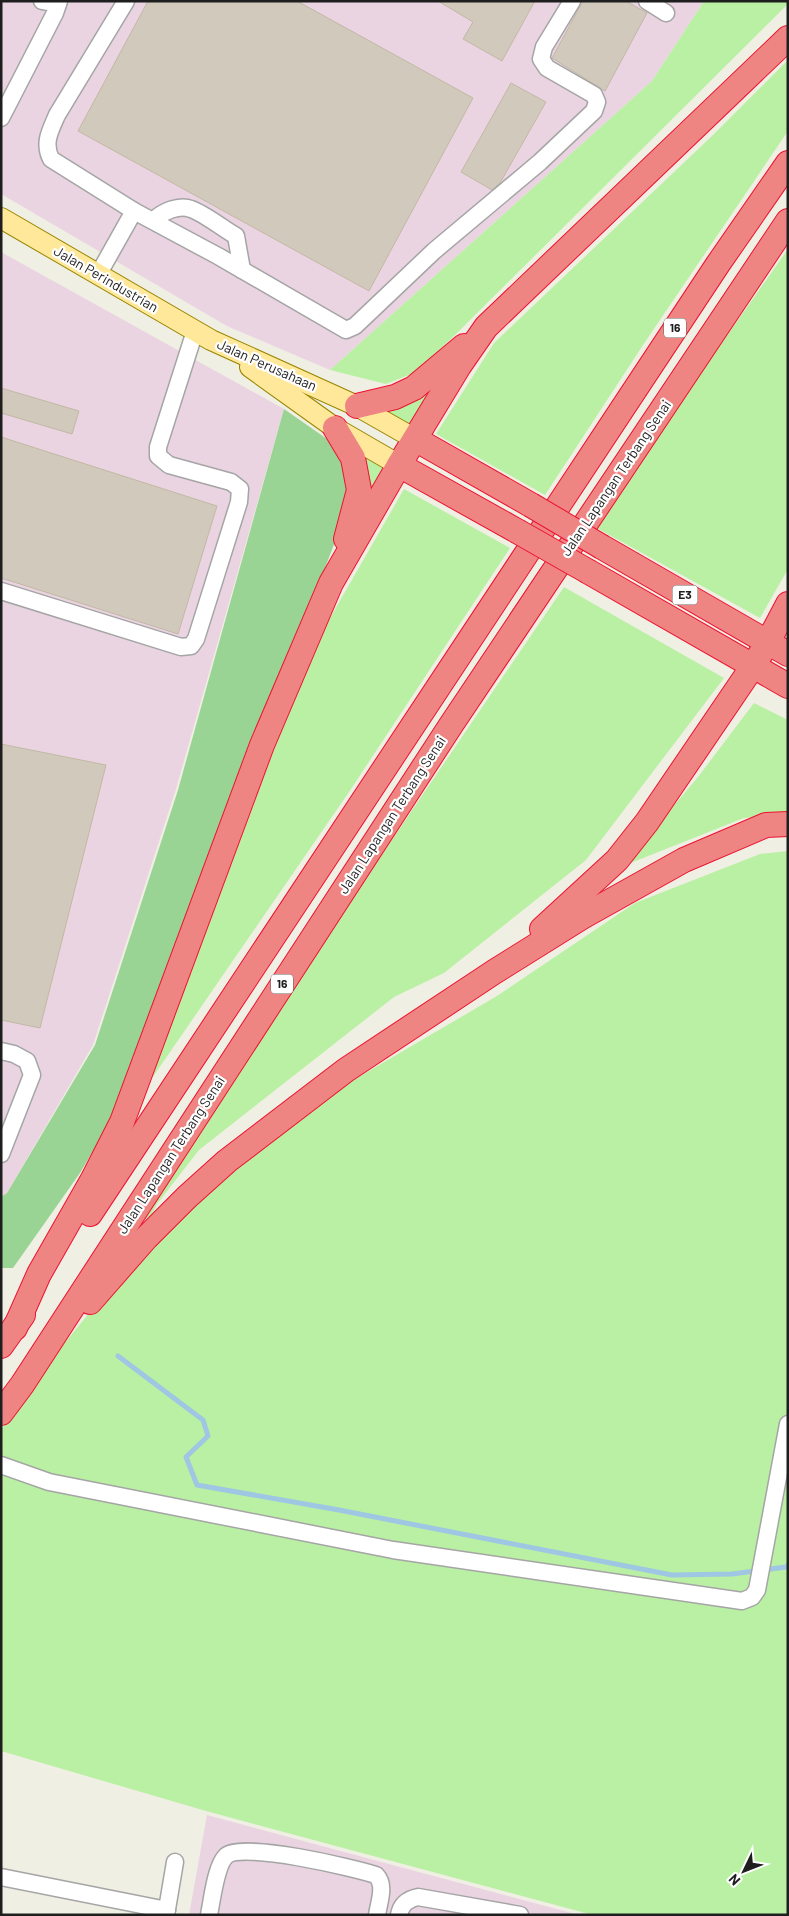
<svg xmlns="http://www.w3.org/2000/svg" width="789" height="1916" font-family="Barlow,sans-serif">
<rect width="100%" height="100%" fill="#f0efe3"/>
<g fill="#ead4e2">
<path d="M1,1H704L652,81L330,370L227,326L1,194Z"/>
<path d="M1,252L284,409L176,789L93,1045L7,1193L1,1197Z"/>
<path d="M207,1815L579,1915H189Z"/>
</g>
<g fill="#baf0a4">
<path d="M704,1H788V4L453,337L414,373L386,384L330,370L652,81Z"/>
<path d="M788,60V131L643,345L545,495L436,434L494,343L713,135Z"/>
<path d="M788,249V569L760,618L593,526Z"/>
<path d="M453,369L413,429L375,409H398L423,397Z"/>
<path d="M357,453L386,470L365,500Z"/>
<path d="M404,489L510,548L349,792L137,1100L231,865L310,653Z"/>
<path d="M564,587L724,678L586,860L444,973L394,997L199,1150L157,1204L152,1214L146,1219L140,1217L142,1207Z"/>
<path d="M754,703L788,720V814L744,818L623,866L698,777Z"/>
<path d="M788,851V1915H593L206,1811L1,1751V1430L49,1362L141,1250L304,1109L497,996L635,903L760,854Z"/>
</g>
<path fill="#9ad494" d="M284,409L340,448L350,481L348,508L117,1110L80,1173L13,1268H1V1197L7,1193L95,1045L178,790Z"/>
<g fill="none" stroke-linecap="round" stroke-linejoin="round">
<path stroke="#9fc6e2" stroke-width="5" d="M118,1356L203,1420L208,1436L186,1457L197,1485L339,1510L672,1575L732,1574L786,1567L788,1565"/>
</g>
<g fill="#d1c9bc" stroke="#c3b8a4">
<path d="M148,1H297L473,98L369,291L78,131Z"/>
<path d="M438,1H535L502,61L463,39L473,22Z"/>
<path d="M583,1H626L647,13L605,91L552,58Z"/>
<path d="M511,83L546,102L500,183L492,190L461,172Z"/>
<path d="M1,388L79,411L72,434L1,413Z"/>
<path d="M1,437L217,506L178,634L1,578Z"/>
<path d="M1,744L106,765L40,1028L1,1020Z"/>
</g>
<g fill="none" stroke-linecap="round" stroke-linejoin="round">
<g stroke="#a5a5a5" stroke-width="19">
<g id="minor">
<path d="M42,1L58,4"/>
<path d="M126,1L57,115C50,131 43,143 51,159L134,211L218,256L346,330L355,326L434,251L540,162L594,111L597,102L594,95L547,68L541,59L544,47L572,1"/>
<path d="M647,1L666,13"/>
<path d="M1,118L55,13L59,1"/>
<path d="M154,220C162,212 179,204 191,209C205,214 222,228 236,236L242,270"/>
<path d="M98,275L134,211"/>
<path d="M1,591L181,647L191,646L196,639L239,502L240,489L231,482L169,465L158,456V447L195,331"/>
<path d="M1,1051L14,1054L27,1061L32,1075L1,1154"/>
<path d="M1,1465L49,1482L393,1550L742,1601L752,1597L757,1590L788,1424"/>
<path d="M1,1877L167,1910"/>
<path d="M166,1915L175,1862"/>
<path d="M209,1915C212,1900 216,1865 226,1856C241,1841 354,1868 376,1875C386,1885 379,1902 377,1915"/>
<path d="M399,1915C401,1904 408,1899 418,1897L520,1915"/>
</g>
</g>
<g stroke="#988500" stroke-width="22">
<g id="major">
<path d="M1,218L211,340L357,406L415,439"/>
<path d="M250,367L335,428L399,465"/>
</g>
</g>
<g stroke="#ec1231" stroke-width="26">
<g id="highway">
<path d="M357,406L395,397L414,388L464,346"/>
<path d="M335,428L353,458L359,490L346,539"/>
<path d="M415,439L531,505"/>
<path d="M399,465L517,531"/>
<path d="M602,547L788,654"/>
<path d="M589,572L788,686"/>
<path d="M542,929L617,860L647,822L753,666L768,642L788,604"/>
<path d="M90,1214L718,264L788,163"/>
<path d="M90,1302L146,1238L187,1197L227,1161L346,1070L494,972L582,917L684,860L766,825L788,824"/>
<path d="M15,1328L39,1274L93,1179L122,1122L262,745L331,583L399,465L459,366L486,327L788,38"/>
<path d="M1,1346L23,1315"/>
<path d="M1,1413L22,1385L451,725L788,221"/>
</g>
</g>
<use href="#minor" stroke="#fff" stroke-width="16"/>
<use href="#major" stroke="#ffe899" stroke-width="20"/>
<use href="#highway" stroke="#ef8583" stroke-width="24"/>
<g stroke="#ec1231" stroke-width="26" stroke-linecap="butt">
<g id="highway-bridge">
<path d="M531,505L602,547"/>
<path d="M517,531L589,572"/>
</g>
</g>
<use href="#highway-bridge" stroke="#ef8583" stroke-width="24"/>
</g>
<g text-anchor="middle" stroke-width="4.5" stroke-linejoin="round" paint-order="stroke">
<g fill="#fff" stroke="#626262" stroke-width="1">
<rect x="664" y="318.5" width="22" height="19" rx="4"/>
<rect x="672.5" y="585.5" width="25" height="19" rx="4"/>
<rect x="271" y="974.5" width="22" height="19" rx="4"/>
</g>
<g font-size="12" font-weight="bold" fill="#1e1e1e">
<text x="675" y="332">16</text>
<text x="685" y="599">E3</text>
<text x="282" y="988">16</text>
</g>
<g font-size="14" fill="#1e1e1e" stroke="#fff">
<text transform="translate(106 279) rotate(30)" y="5">Jalan Perindustrian</text>
<text transform="translate(267 365) rotate(24)" y="5">Jalan Perusahaan</text>
<text transform="translate(616 478) rotate(-56)" y="5">Jalan Lapangan Terbang Senai</text>
<text transform="translate(392 815) rotate(-57)" y="5">Jalan Lapangan Terbang Senai</text>
<text transform="translate(171 1155) rotate(-57)" y="5">Jalan Lapangan Terbang Senai</text>
</g>
</g>
<rect width="789" height="1916" fill="none" stroke="#1e1e1e" stroke-width="5"/>
<g transform="translate(744 1871) rotate(227)" stroke="#ffffff" stroke-width="4" paint-order="stroke">
<path d="M0-4L9 19L0 12L-9 19Z" fill="#1e1e1e"/>
<text y="-8" font-size="14" font-weight="bold" text-anchor="middle" fill="#1e1e1e">N</text>
</g>
</svg>
